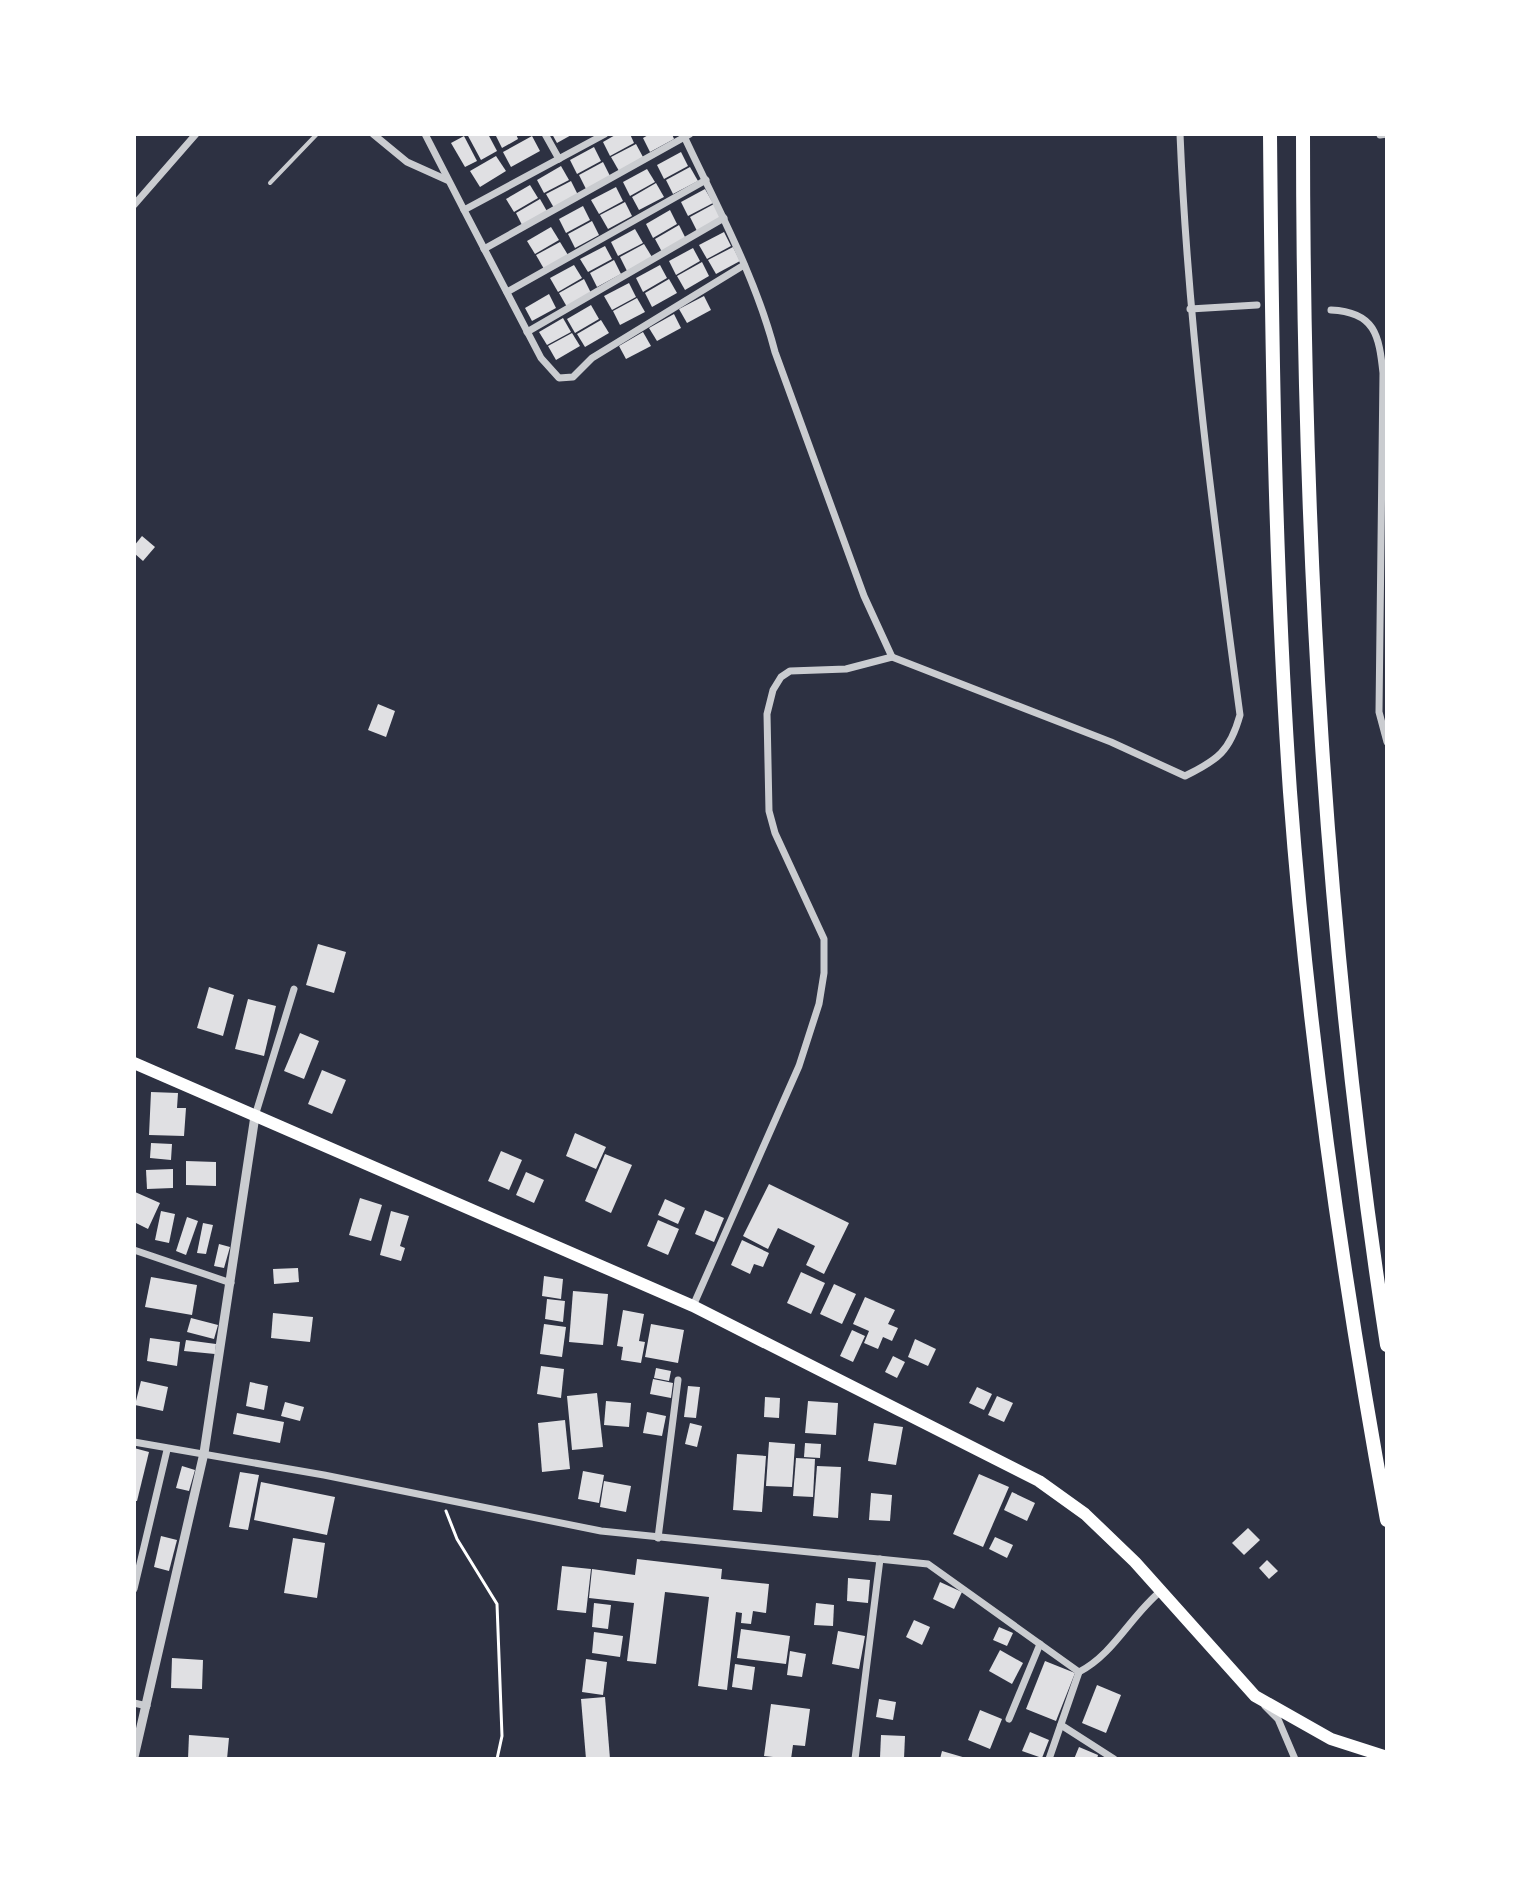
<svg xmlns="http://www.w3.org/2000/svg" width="1521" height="1893" font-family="'Sofia Sans Condensed',sans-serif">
<rect width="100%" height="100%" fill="#2d3142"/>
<g fill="#e0e0e3">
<path d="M467,134H488L497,151L481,160Z"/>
<path d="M495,134H516L518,139L502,148Z"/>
<path d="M552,134H573L557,143Z"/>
<path d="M617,134H630L634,143L610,156L603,142Z"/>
<path d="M650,134H672L674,139L650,152L643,138Z"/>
<path d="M464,136L477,161L465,167L451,143Z"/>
<path d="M532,136L540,151L511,167L503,152Z"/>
<path d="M636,144L643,157L619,171L611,157Z"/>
<path d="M594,147L601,161L577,174L570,160Z"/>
<path d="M681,152L688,166L664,179L657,165Z"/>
<path d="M496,156L506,171L480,187L470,171Z"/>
<path d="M603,162L610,176L586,189L579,175Z"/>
<path d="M561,166L569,180L544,193L537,180Z"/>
<path d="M690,167L698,181L673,194L666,180Z"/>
<path d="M647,169L655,182L630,196L623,182Z"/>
<path d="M571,181L578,195L554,208L546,194Z"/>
<path d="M656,183L664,197L639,210L632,197Z"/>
<path d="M530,185L538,198L514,212L506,199Z"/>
<path d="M616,187L623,201L599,214L591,200Z"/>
<path d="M705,189L713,203L688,216L681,202Z"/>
<path d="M540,199L548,213L523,227L516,213Z"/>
<path d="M625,202L632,216L608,229L600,215Z"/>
<path d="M714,204L722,218L697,231L690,217Z"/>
<path d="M583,206L590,220L566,233L559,219Z"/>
<path d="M670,210L677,224L653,238L646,224Z"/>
<path d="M592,221L599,235L575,248L568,234Z"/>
<path d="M679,225L686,239L662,252L655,239Z"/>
<path d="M551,227L559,240L535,254L527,241Z"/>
<path d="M635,229L643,243L618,256L611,242Z"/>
<path d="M724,232L731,246L707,259L699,245Z"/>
<path d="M560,242L568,255L544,269L536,255Z"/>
<path d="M644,244L652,257L627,271L620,257Z"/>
<path d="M605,246L612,259L588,272L580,259Z"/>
<path d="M733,247L740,261L716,274L708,260Z"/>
<path d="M693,248L700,261L676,275L669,261Z"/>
<path d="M614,260L621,274L597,287L590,273Z"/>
<path d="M702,262L709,276L685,290L677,276Z"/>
<path d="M574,265L582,278L558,292L550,278Z"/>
<path d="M660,265L667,278L643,292L636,278Z"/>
<path d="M584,279L591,293L567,307L559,293Z"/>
<path d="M669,279L677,293L652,307L645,293Z"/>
<path d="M629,283L636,297L612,310L604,296Z"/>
<path d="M549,294L556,308L532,321L525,308Z"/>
<path d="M704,296L711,310L687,323L679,309Z"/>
<path d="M637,298L645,312L620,325L613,311Z"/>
<path d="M591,305L599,319L575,333L567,319Z"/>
<path d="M674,314L681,328L657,341L649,328Z"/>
<path d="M563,318L571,332L547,345L539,332Z"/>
<path d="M601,320L609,333L585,347L577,334Z"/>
<path d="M643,332L651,346L626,359L619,346Z"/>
<path d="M572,333L580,346L556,360L548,346Z"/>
<path d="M142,536L155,547L143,561L134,553V546Z"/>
<path d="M378,704L395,711L386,737L368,730Z"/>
<path d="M318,944L346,952L334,993L306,985Z"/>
<path d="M209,987L234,995L223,1036L197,1028Z"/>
<path d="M248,999L276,1006L264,1056L235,1049Z"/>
<path d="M300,1033L319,1041L304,1079L284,1071Z"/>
<path d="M322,1070L346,1080L332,1114L308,1104Z"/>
<path d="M151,1092L178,1093L177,1108H186L184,1136L149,1135Z"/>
<path d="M575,1133L606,1147L596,1169L566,1156Z"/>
<path d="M151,1143L172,1144L171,1160L150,1158Z"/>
<path d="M501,1151L522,1160L509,1190L488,1181Z"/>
<path d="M605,1154L632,1165L611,1213L585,1201Z"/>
<path d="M186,1161L216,1162V1186L186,1185Z"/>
<path d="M173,1169V1188L147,1189L146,1170Z"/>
<path d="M526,1172L544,1180L534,1203L516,1195Z"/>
<path d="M769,1184L849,1223L824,1274L806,1265L815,1246L778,1228L768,1249L743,1236Z"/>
<path d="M135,1192L160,1203L148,1229L134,1222Z"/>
<path d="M360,1198L382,1205L371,1241L349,1235Z"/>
<path d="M665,1199L685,1208L678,1224L658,1215Z"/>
<path d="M705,1210L724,1218L714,1242L695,1234Z"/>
<path d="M161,1211L175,1214L169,1243L155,1240Z"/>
<path d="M391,1211L409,1216L400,1246L405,1248L401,1261L380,1255Z"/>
<path d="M187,1217L198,1221L186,1255L176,1251Z"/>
<path d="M658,1220L679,1229L668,1255L647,1246Z"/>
<path d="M203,1223L213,1225L206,1254L197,1253Z"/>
<path d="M742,1240L769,1253L763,1267L754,1264L750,1274L731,1265Z"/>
<path d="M219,1244L230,1247L224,1268L214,1266Z"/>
<path d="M298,1268L299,1282L274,1284L273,1269Z"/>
<path d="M801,1272L825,1283L811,1314L787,1303Z"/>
<path d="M544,1276L563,1279L561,1299L542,1296Z"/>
<path d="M151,1277L197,1285L192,1315L145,1307Z"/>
<path d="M834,1284L856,1294L842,1324L820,1314Z"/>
<path d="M573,1291L608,1294L603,1345L569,1342Z"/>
<path d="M865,1297L895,1310L888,1324L898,1328L892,1341L883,1337L878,1349L864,1343L869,1331L853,1324Z"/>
<path d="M547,1299L565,1301L563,1322L545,1319Z"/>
<path d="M623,1310L644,1314L639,1341L645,1342L641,1363L621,1360L623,1347L617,1346Z"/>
<path d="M273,1313L313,1317L310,1342L271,1338Z"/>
<path d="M191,1318L218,1325L214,1339L187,1332Z"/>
<path d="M544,1324L566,1327L562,1357L540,1354Z"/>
<path d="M651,1324L684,1330L678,1363L645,1357Z"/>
<path d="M852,1330L865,1336L853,1362L840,1356Z"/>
<path d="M150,1338L180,1342L177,1366L147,1361Z"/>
<path d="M915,1339L936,1349L928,1366L908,1357Z"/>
<path d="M186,1340L216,1344L215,1354L184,1351Z"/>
<path d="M893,1356L905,1362L897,1378L885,1372Z"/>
<path d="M541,1366L564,1369L561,1398L537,1394Z"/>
<path d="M656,1368L671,1371L669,1381L654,1378Z"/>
<path d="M653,1379L673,1383L671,1398L650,1394Z"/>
<path d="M141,1381L168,1387L163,1411L135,1405Z"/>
<path d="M250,1382L268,1386L264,1410L246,1406Z"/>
<path d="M688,1386L700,1387L696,1418L684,1417Z"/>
<path d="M977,1387L992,1394L984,1410L969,1403Z"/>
<path d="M597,1393L603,1447L572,1450L567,1396Z"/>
<path d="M997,1396L1013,1403L1004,1422L988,1415Z"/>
<path d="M765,1397L780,1398L779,1418L764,1417Z"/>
<path d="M606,1401L631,1403L629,1427L604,1425Z"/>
<path d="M808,1401L838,1403L836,1435L805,1433Z"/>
<path d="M285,1402L304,1407L300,1421L281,1416Z"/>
<path d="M647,1412L666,1416L662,1436L643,1433Z"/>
<path d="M237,1413L284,1422L280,1443L233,1434Z"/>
<path d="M565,1420L570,1469L542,1472L538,1423Z"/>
<path d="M690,1423L702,1426L697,1447L685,1444Z"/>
<path d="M874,1423L903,1427L896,1465L868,1461Z"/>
<path d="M769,1442L795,1444L792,1487L766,1486Z"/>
<path d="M805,1443L821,1444L820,1458L804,1457Z"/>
<path d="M134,1448L149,1452L137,1501H134Z"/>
<path d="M737,1454L766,1456L762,1512L733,1510Z"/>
<path d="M796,1458L815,1459L813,1497L793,1496Z"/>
<path d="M182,1466L195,1470L189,1491L176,1488Z"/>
<path d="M817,1466L841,1467L838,1518L813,1516Z"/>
<path d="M583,1471L604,1475L599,1503L578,1499Z"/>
<path d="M240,1472L259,1475L248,1530L229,1527Z"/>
<path d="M979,1474L1009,1487L983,1547L953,1534Z"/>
<path d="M604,1481L631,1486L626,1512L600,1507Z"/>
<path d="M261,1482L335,1497L327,1535L254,1520Z"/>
<path d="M1012,1492L1035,1503L1027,1521L1004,1510Z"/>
<path d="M871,1493L892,1495L890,1521L869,1520Z"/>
<path d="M1248,1528L1260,1540L1244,1555L1232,1543Z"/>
<path d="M161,1536L177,1540L169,1571L154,1567Z"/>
<path d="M995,1537L1013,1545L1007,1558L989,1549Z"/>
<path d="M293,1538L325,1543L317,1598L284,1593Z"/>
<path d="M637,1559L722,1569L721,1579L769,1584L766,1613L753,1611L751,1624L741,1623L742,1613L736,1612L727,1690L698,1686L709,1597L665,1592L656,1664L627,1661L634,1603L589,1598L592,1569L635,1575Z"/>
<path d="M1267,1560L1278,1571L1269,1579L1259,1568Z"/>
<path d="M562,1566L591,1569L586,1613L557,1610Z"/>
<path d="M848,1578L870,1580L868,1603L847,1601Z"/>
<path d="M940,1582L962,1592L954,1609L933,1599Z"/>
<path d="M594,1603L611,1605L608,1629L592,1627Z"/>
<path d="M816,1603L834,1605L833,1626L814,1625Z"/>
<path d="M914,1620L930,1627L922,1645L906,1637Z"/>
<path d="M999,1627L1013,1633L1007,1646L993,1640Z"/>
<path d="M741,1629L790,1636L786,1664L737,1658Z"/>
<path d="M838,1631L865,1636L859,1669L832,1664Z"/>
<path d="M594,1632L623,1636L620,1657L592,1653Z"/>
<path d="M1000,1650L1023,1663L1012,1684L989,1671Z"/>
<path d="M790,1651L806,1654L802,1677L787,1675Z"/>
<path d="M172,1658L203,1660L202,1689L171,1688Z"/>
<path d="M586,1659L607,1662L603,1695L582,1692Z"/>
<path d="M1045,1661L1075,1673L1056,1721L1026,1709Z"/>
<path d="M735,1664L755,1667L752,1690L732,1687Z"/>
<path d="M1097,1685L1121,1695L1106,1733L1082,1723Z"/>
<path d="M605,1697L610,1759H586L581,1699Z"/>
<path d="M879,1699L896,1702L893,1720L876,1717Z"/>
<path d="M771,1704L810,1709L805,1746L793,1745L791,1759L764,1756Z"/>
<path d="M980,1710L1002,1719L990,1749L968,1740Z"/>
<path d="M1030,1732L1049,1740L1042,1758L1022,1751Z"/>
<path d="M189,1735L229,1738L227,1759H188Z"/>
<path d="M881,1735L905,1736L904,1759L880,1758Z"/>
<path d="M1079,1747L1098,1755L1097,1759H1074Z"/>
<path d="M942,1751L966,1758V1759H940Z"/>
</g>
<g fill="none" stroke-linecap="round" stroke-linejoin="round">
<path stroke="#fff" stroke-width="3" d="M446,1511L457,1539L497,1604L502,1736L497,1759"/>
<path stroke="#caccd0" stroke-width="4" d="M270,183L317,134"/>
<g stroke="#caccd0" stroke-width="7">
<path d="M373,134L407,162L447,180"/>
<path d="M425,134L464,210L605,134"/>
<path d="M545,134L559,159"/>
<path d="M683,134C716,205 755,275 775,352L864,596L892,657"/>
<path d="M1380,135L1387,134"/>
<path d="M134,205L196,134"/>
<path d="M464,210L541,358L559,378L573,377L592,358L744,265"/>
<path d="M484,249L690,134"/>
<path d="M507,292L706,180"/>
<path d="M1190,309L1257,305"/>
<path d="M1331,310C1375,312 1379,335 1383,373L1379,712L1387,742"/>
<path d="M527,332L724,218"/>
<path d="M255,1116L294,989"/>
<path d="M134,1250L231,1283"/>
<path d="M693,1306L799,1066L819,1004L824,973V939L775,833L769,811L767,714L773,690L781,677L790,671L846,669L892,657L1111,742L1185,776C1218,760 1230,751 1240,715C1214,521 1188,329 1180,134"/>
<path d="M134,1442L324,1475L601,1531L928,1564L1079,1672C1114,1654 1131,1615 1162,1590"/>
<path d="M658,1538L678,1380"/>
<path d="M134,1589L167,1450"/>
<path d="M134,1703L147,1706"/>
<path d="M1265,1706L1278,1719L1295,1759"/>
<path d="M1009,1719L1040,1644"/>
<path d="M1061,1725L1114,1759"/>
<path d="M855,1759L880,1559"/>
<path d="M1049,1759L1079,1672"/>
</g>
<path stroke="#caccd0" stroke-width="9" d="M134,1757L204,1453L255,1116"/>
<path stroke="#fff" stroke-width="12" d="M134,1063L693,1306L1039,1481L1085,1514L1135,1562L1255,1696L1331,1739L1387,1757"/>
<g stroke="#fff" stroke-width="14">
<path d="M1270,134C1272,354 1275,573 1290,792C1308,1036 1343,1280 1387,1520"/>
<path d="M1303,134C1303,539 1325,944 1387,1345"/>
</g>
</g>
<rect width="1521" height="1893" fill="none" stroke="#ffffff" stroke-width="272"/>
</svg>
